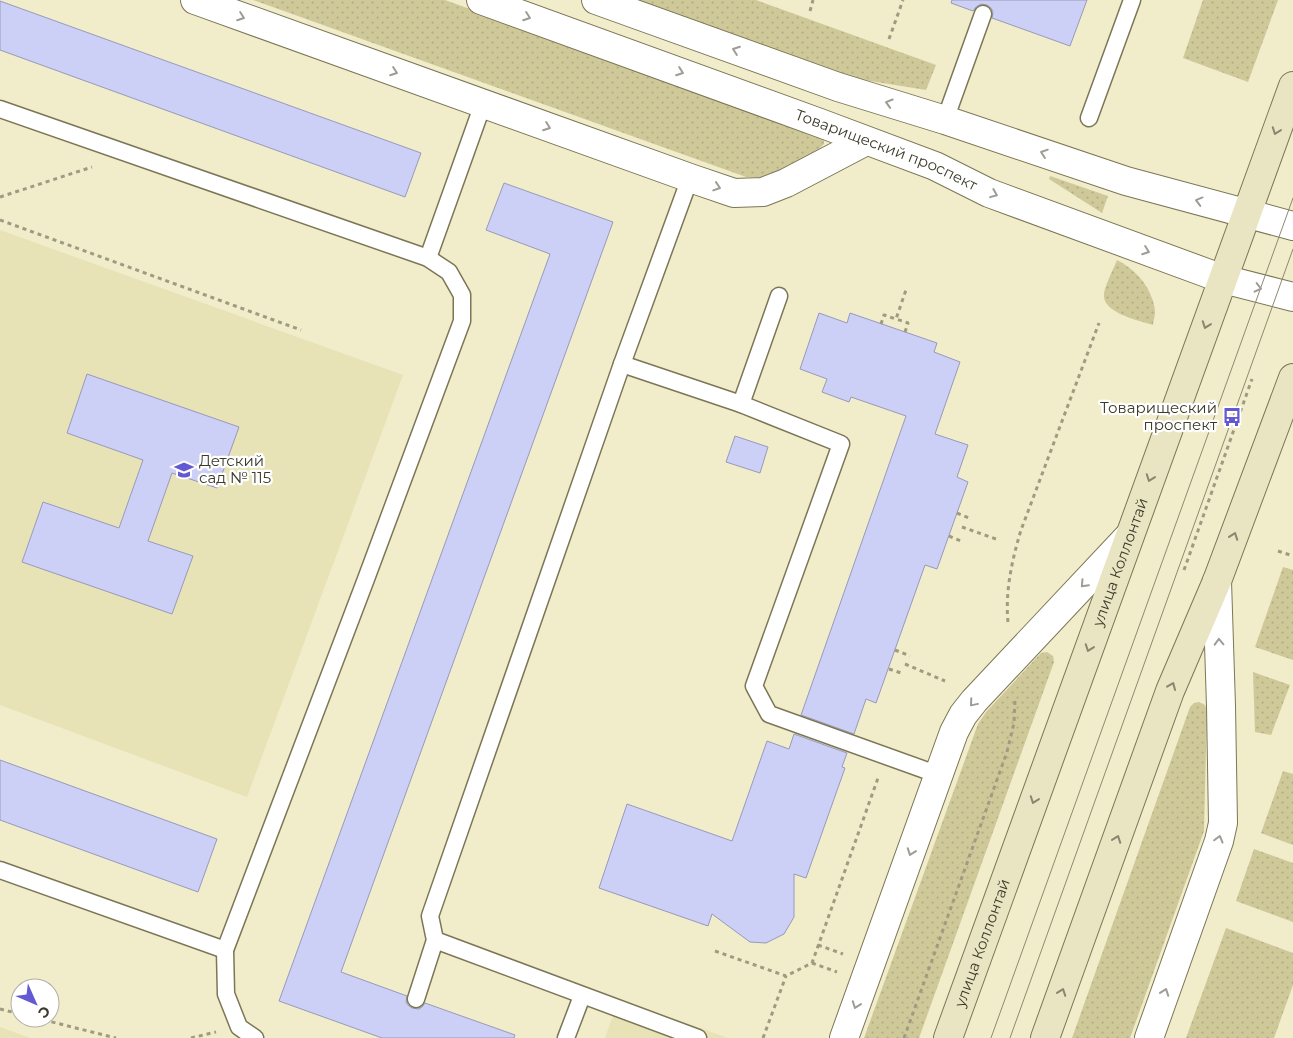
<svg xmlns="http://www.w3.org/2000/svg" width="1293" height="1038" font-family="Montserrat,sans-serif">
<defs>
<pattern id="grass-dots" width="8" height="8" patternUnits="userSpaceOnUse" patternTransform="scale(1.25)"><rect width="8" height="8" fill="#cfc99a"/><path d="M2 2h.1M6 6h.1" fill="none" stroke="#b3ad85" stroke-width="1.8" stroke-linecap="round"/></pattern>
</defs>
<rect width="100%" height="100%" fill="#f1ecc9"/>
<g fill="#e8e2b7">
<path d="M0,230L403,375L247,797L0,705Z"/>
<path d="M619,999L728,1038H605Z"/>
<path d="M0,1027L30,1038H0Z"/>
</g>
<g fill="url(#grass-dots)">
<path d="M253,0H445L820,135L824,139V144L819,149L777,173L763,177H746Z"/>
<path d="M639,0H756L936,65L926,90L858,79Z"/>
<path d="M1203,0H1278L1248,82L1183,58Z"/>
<path d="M1050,176L1108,196L1102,213L1049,179Z"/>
<path d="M1117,260C1134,269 1147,282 1153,301C1154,305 1155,309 1155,313C1155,317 1153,321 1153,325C1138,320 1101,313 1104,293C1106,283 1113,270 1117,260Z"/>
<path d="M1283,567L1293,570V660L1255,647Z"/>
<path d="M1047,652L1053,656L1054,662L919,1038H864L978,724L986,712L1041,653Z"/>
<path d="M1253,672L1290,685L1271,735L1255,732Z"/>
<path d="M1199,702L1205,705L1207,710L1204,831L1130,1038H1072L1190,707L1194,703Z"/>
<path d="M1283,771L1293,774V845L1261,833Z"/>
<path d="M1254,849L1293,863V922L1236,901Z"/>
<path d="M1226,928L1293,953V985L1274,1038H1186Z"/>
</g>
<g fill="#cccff6" stroke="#979aba">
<path d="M952,0H1087L1070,46L992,18L993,12L991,8L987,5L981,4L976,7L973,11L951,3Z"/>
<path d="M0,1L421,153L405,197L0,50Z"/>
<path d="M504,183L613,222L341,972L407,996L406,1002L408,1005L412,1008L419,1009L422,1007L425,1003L515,1035L514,1038H382L279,1001L550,254L486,230Z"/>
<path d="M819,313L847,323L850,313L937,343L934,352L960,362L935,434L968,445L957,477L968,482L937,569L925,565L876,703L866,699L854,734L801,715L906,416L851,397L849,402L822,392L827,379L800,369Z"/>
<path d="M87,374L239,427L217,488L172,473L148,541L193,556L172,614L22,562L43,502L119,528L143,460L67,433Z"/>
<path d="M735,436L768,447L760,473L726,462Z"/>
<path d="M794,734L847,753L842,767L845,768L806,878L794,874V917L784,934L766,943L750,942L712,914L708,926L599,888L627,804L732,841L767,741L789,749Z"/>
<path d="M0,760L217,839L198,892L0,820Z"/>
</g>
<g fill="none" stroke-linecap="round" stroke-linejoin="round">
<g stroke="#7b7656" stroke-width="19">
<g id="service">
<path d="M0,109L428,258L449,272L462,295V321L366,579L225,950L226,994L239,1027L255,1038"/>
<path d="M1089,118L1132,0"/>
<path d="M945,120L983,14"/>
<path d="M428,258L483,104"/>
<path d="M622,364L741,404L841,444L754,686L769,714L939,775"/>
<path d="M741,404L779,296"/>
<path d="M0,870L225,950"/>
<path d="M435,940L698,1038"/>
<path d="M416,999L435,940L430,916L622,364L690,178"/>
<path d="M566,1038L582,996"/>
</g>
</g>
<g stroke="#7b7656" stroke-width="30">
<g id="minor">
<path d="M195,0L690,178L734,193L763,192L786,183L866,141"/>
<path d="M844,1038L954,732L963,715L974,701L1129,536"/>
<path d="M1149,1038L1219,841L1223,823L1221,706L1217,581"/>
</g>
</g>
<g stroke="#7b7656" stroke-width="30">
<g id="tertiary">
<path id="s1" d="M481,0L820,123L935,166L989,193L1223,279L1293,297"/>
<path d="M596,0L838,87L945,120L1126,181L1293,226"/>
</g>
</g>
<g stroke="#7b7656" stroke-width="30">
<g id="secondary">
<path id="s2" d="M948,1038L1293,86"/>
<path d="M1045,1038L1170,691L1217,581L1293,378"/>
</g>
</g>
<g stroke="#9f9b81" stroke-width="3" stroke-dasharray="4 4" stroke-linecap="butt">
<path d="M810,11L813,0"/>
<path d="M889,39L903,0"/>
<path d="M0,197L92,167"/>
<path d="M0,220L301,330"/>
<path d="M881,324L884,315L896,319"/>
<path d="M905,332L908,323L896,319L907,287"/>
<path d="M957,513L969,518"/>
<path d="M962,527L996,539"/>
<path d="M949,536L961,541"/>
<path d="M1278,551L1293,556"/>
<path d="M1184,570L1252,379"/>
<path d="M1008,622C1005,591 1012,560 1021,530L1099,323"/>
<path d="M895,650L910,656"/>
<path d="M905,664L945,681"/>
<path d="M889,669L904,674"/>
<path d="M818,945L843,954"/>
<path d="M715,951L786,976L812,963L878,778"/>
<path d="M812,963L837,972"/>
<path d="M0,1009L20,1014"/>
<path d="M36,1018L116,1038"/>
<path d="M191,1038L216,1032"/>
<path d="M763,1038L786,976"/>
<path d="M904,1038L1007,752L1014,723L1015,700"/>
</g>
<use href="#service" stroke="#fff" stroke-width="16"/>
<use href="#minor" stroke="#fff" stroke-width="28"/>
<use href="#tertiary" stroke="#fff" stroke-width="28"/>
<use href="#secondary" stroke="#e9e4c2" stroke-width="28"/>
<g stroke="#8d8a72" stroke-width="1">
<path d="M991,1038L1293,198"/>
<path d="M1010,1038L1293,249"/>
</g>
</g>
<defs><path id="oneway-chevron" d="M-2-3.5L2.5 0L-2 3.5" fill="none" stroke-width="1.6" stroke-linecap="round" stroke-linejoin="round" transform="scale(1.25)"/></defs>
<g stroke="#9e9c95">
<use href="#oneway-chevron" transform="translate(241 17) rotate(20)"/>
<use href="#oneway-chevron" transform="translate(527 17) rotate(20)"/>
<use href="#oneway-chevron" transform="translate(736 50) rotate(-160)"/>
<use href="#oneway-chevron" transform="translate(394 72) rotate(20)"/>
<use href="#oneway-chevron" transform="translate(680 72) rotate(20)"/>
<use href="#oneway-chevron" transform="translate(889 103) rotate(-163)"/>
<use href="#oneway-chevron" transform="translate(547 127) rotate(20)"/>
<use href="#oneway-chevron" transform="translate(1044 153) rotate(-161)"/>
<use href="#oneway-chevron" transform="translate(717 187) rotate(18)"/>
<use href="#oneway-chevron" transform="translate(994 194) rotate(22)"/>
<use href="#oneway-chevron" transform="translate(1199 201) rotate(-165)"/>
<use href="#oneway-chevron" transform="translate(1146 251) rotate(20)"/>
<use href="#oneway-chevron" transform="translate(1258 288) rotate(14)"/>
<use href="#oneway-chevron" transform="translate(1084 584) rotate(133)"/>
<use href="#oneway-chevron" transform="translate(1219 642) rotate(-92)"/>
<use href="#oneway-chevron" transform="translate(973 703) rotate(130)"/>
<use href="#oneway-chevron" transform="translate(1219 839) rotate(-75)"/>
<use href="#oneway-chevron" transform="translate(911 852) rotate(110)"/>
<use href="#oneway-chevron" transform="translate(1165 992) rotate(-70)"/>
<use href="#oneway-chevron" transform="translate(856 1005) rotate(110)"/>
</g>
<g stroke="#8a866f">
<use href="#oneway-chevron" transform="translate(1276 131) rotate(110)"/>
<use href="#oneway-chevron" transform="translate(1206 325) rotate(110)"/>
<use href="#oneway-chevron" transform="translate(1150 478) rotate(110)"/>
<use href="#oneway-chevron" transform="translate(1234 536) rotate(-70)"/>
<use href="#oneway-chevron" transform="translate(1089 648) rotate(110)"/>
<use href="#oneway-chevron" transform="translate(1172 686) rotate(-67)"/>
<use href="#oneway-chevron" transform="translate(1034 800) rotate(110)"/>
<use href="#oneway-chevron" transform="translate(1117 839) rotate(-70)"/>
<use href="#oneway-chevron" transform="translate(1062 992) rotate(-70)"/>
</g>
<defs>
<g id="bus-bare" transform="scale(1.5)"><path d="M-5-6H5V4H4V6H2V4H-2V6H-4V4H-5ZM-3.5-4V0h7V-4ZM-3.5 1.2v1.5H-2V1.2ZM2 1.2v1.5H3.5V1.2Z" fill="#635ad3" stroke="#fff" stroke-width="2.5" paint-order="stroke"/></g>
<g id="school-bare" transform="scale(1.5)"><path d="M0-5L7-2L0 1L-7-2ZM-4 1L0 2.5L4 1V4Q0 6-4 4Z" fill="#635ad3" stroke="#fff" stroke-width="2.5" paint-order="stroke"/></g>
</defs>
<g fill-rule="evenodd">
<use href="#bus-bare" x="1232" y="417"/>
<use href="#school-bare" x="184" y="470"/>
</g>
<g text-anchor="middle" stroke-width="4.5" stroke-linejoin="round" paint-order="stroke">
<g font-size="15" fill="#3c3a2b" stroke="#fff">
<text dy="5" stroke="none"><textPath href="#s1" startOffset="432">Товарищеский проспект</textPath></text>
<text dy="5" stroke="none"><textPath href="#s2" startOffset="506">улица Коллонтай</textPath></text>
<text dy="5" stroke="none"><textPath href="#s2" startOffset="101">улица Коллонтай</textPath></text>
</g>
<g font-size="15" fill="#3c3a2b" stroke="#fff" text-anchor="end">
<text x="1217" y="413">Товарищеский<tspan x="1217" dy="17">проспект</tspan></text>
<text x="199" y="466" text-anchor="start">Детский<tspan x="199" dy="17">сад № 115</tspan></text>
</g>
</g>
<g transform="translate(35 1003) rotate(135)"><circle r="24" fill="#ffffff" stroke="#b1b0aa"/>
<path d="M0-4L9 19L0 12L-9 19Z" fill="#635ad3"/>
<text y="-8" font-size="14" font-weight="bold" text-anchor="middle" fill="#3c3a2b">С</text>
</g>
</svg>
